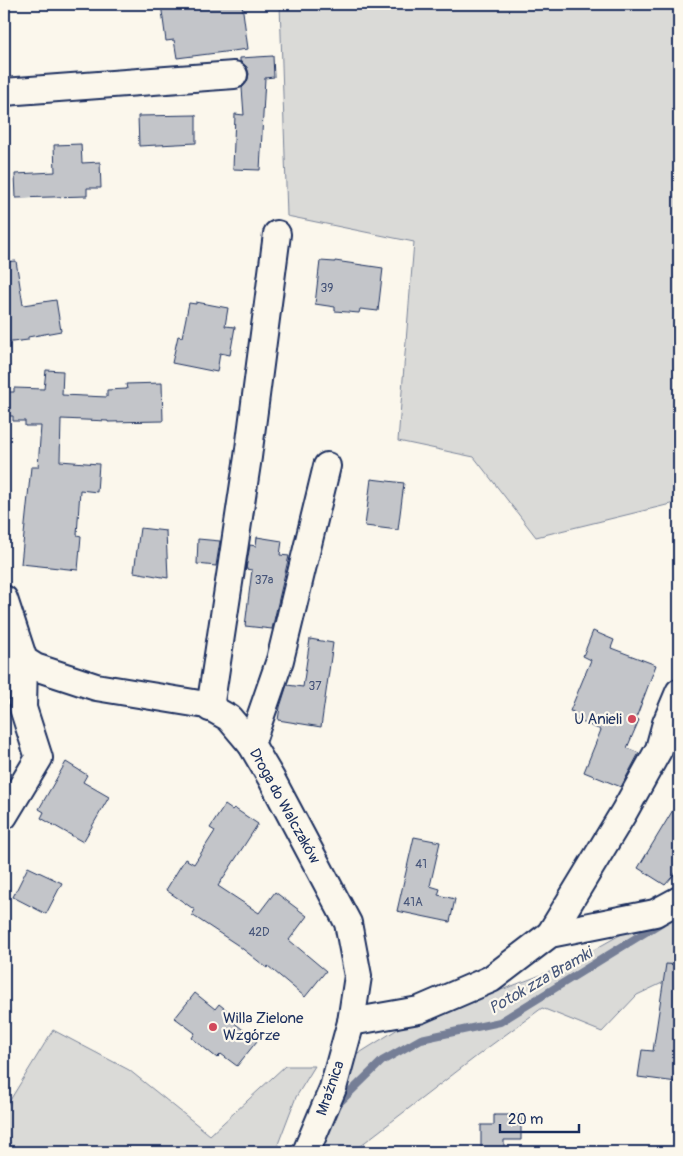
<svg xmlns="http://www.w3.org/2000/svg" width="683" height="1156" font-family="Pangolin,sans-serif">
<rect width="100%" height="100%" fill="#fbf7ec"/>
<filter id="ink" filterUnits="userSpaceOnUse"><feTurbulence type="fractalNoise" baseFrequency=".02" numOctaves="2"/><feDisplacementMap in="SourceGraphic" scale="10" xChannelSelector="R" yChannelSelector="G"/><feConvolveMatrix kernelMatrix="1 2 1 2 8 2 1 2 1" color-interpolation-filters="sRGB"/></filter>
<g filter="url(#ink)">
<g fill="#dadad7" stroke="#7a849a">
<path d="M280,4H679V502L536,537L474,457L398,441L414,242L287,216Z"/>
<path d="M679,908V975L637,995L602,1032L542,1008L490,1046L352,1152H312L345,1062L409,1022L488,995L565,966L643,922Z"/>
<path d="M53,1030L129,1070L210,1135L285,1066H315L296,1097L275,1152H4V1110Z"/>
</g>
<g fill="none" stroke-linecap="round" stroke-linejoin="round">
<g stroke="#747e96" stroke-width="8">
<path d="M336,1106L382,1061L421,1039L500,1022L662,922"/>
<path d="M255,1152L256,1150"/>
</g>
</g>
<g fill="#c3c5c9" stroke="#1b2f5e">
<path d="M161,4H242L248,49L177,58L174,40L166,41Z"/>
<path d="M273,56L274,77L265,78L260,170L233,169L235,114L244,115L242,88L247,82L249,74L247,67L240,61V58Z"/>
<path d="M196,115V143L139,146L138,116Z"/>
<path d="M81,144L82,163L100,162L101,188H87V196L16,198L15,174L55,172L54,145Z"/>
<path d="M16,261L23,305L56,300L61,331L28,337V340L4,343V262Z"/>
<path d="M320,261L335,262V261L383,268L378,311L360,309L359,313L335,311V307L315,304Z"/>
<path d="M196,302L228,308L225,326L235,327L230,355L220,353L217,372L172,363L178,336L182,337L189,303L196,304Z"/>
<path d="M46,370L63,371L62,395L107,397V390L127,389L126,384L162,383L163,421L108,422V421L61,419L60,461L99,464L97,492L80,490L77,535L81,536L78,570L21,564L31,467H38L41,426H25V421H13V416H7V392H14V388L44,389Z"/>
<path d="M371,479L404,483L398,530L365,526Z"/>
<path d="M140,528L166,531L168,578L134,572Z"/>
<path d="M257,537L282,541L280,555L289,556L272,629L245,626L252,570L246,569L250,545L256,546Z"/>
<path d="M198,539L220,541L216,566L197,564Z"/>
<path d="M593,631L614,640L611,648L656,665L636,718L639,720L627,748L639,753L621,787L584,772L601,730L572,718L574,712L570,711L591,660L583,656Z"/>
<path d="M310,639L333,643L321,727L278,720L280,707L287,685L303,687Z"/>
<path d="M66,762L87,775L83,782L109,797L83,842L41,818L44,812L39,809Z"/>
<path d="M679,800V869L665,885L638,868Z"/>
<path d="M225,805L232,810L234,808L258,824L218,886L259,913L275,892L307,916L289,940L326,971L305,997L268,966L267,968L239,946L192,915L195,910L166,890L185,859L194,864L215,831L210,828Z"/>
<path d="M414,837L440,842L430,886L440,889L438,895L455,899L450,922L397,911Z"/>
<path d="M28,867L62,883L46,914L13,897Z"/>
<path d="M666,964L679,965V1065L677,1082L638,1077L642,1050L653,1051Z"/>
<path d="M195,993L215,1009L219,1004L235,1017L232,1021L257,1041L237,1066L221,1054L217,1058L192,1038L195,1033L175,1018Z"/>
<path d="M494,1115H521V1140H504V1152H481V1125H494Z"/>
</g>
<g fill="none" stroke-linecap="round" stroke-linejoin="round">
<g stroke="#1b2f5e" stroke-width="30">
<g id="minor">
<path d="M4,92L234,75"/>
<path d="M4,599L24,660L35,667L96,687L206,705L229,718L251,744L271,778L348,923L358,976L351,1022L333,1088L306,1152"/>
<path d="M210,708L248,457L277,234"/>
<path d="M251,744L280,660L327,466"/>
<path d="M4,816L39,758L23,708L24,660"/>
<path d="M550,934L624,812L659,749L666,723L679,692"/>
<path d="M351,1022L419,1010L491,979L550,934L655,913L679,900"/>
</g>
</g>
<use href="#minor" stroke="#fbf7ec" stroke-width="26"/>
</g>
</g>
<g fill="#d1495b" stroke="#fbf7ec" stroke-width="2">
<circle cx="632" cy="719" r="5"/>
<circle cx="213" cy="1027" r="5"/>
</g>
<g text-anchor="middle" stroke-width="4.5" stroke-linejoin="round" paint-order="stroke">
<g font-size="12" fill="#455479">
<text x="327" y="292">39</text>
<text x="264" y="584">37a</text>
<text x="315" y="690">37</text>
<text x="421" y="868">41</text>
<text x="413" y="906">41A</text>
<text x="259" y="936">42D</text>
</g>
<g font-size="15" fill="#1b2f5e" stroke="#fbf7ec" text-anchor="end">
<text x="622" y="724">U Anieli</text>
<text x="223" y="1023" text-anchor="start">Willa Zielone<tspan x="223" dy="17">Wzgórze</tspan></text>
</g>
<g font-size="15" fill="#1b2f5e" stroke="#fbf7ec">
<text transform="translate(285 806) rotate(61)" y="5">Droga do Walczaków</text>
<text transform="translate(330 1088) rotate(-71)" y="5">Mraźnica</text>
</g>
<g font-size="16" font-style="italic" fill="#47577a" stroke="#fbf7ec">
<text transform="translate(540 980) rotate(-30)" y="6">Potok zza Bramki</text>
</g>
</g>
<rect width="683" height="1156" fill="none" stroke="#fbf7ec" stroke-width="20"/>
<rect x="10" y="10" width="663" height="1136" fill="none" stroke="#1b2f5e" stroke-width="2" filter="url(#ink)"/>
<path d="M500 1124v8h79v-8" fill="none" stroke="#1b2f5e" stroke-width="2.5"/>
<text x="508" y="1124" font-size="15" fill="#1b2f5e" stroke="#fbf7ec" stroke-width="4" paint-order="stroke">20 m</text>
</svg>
